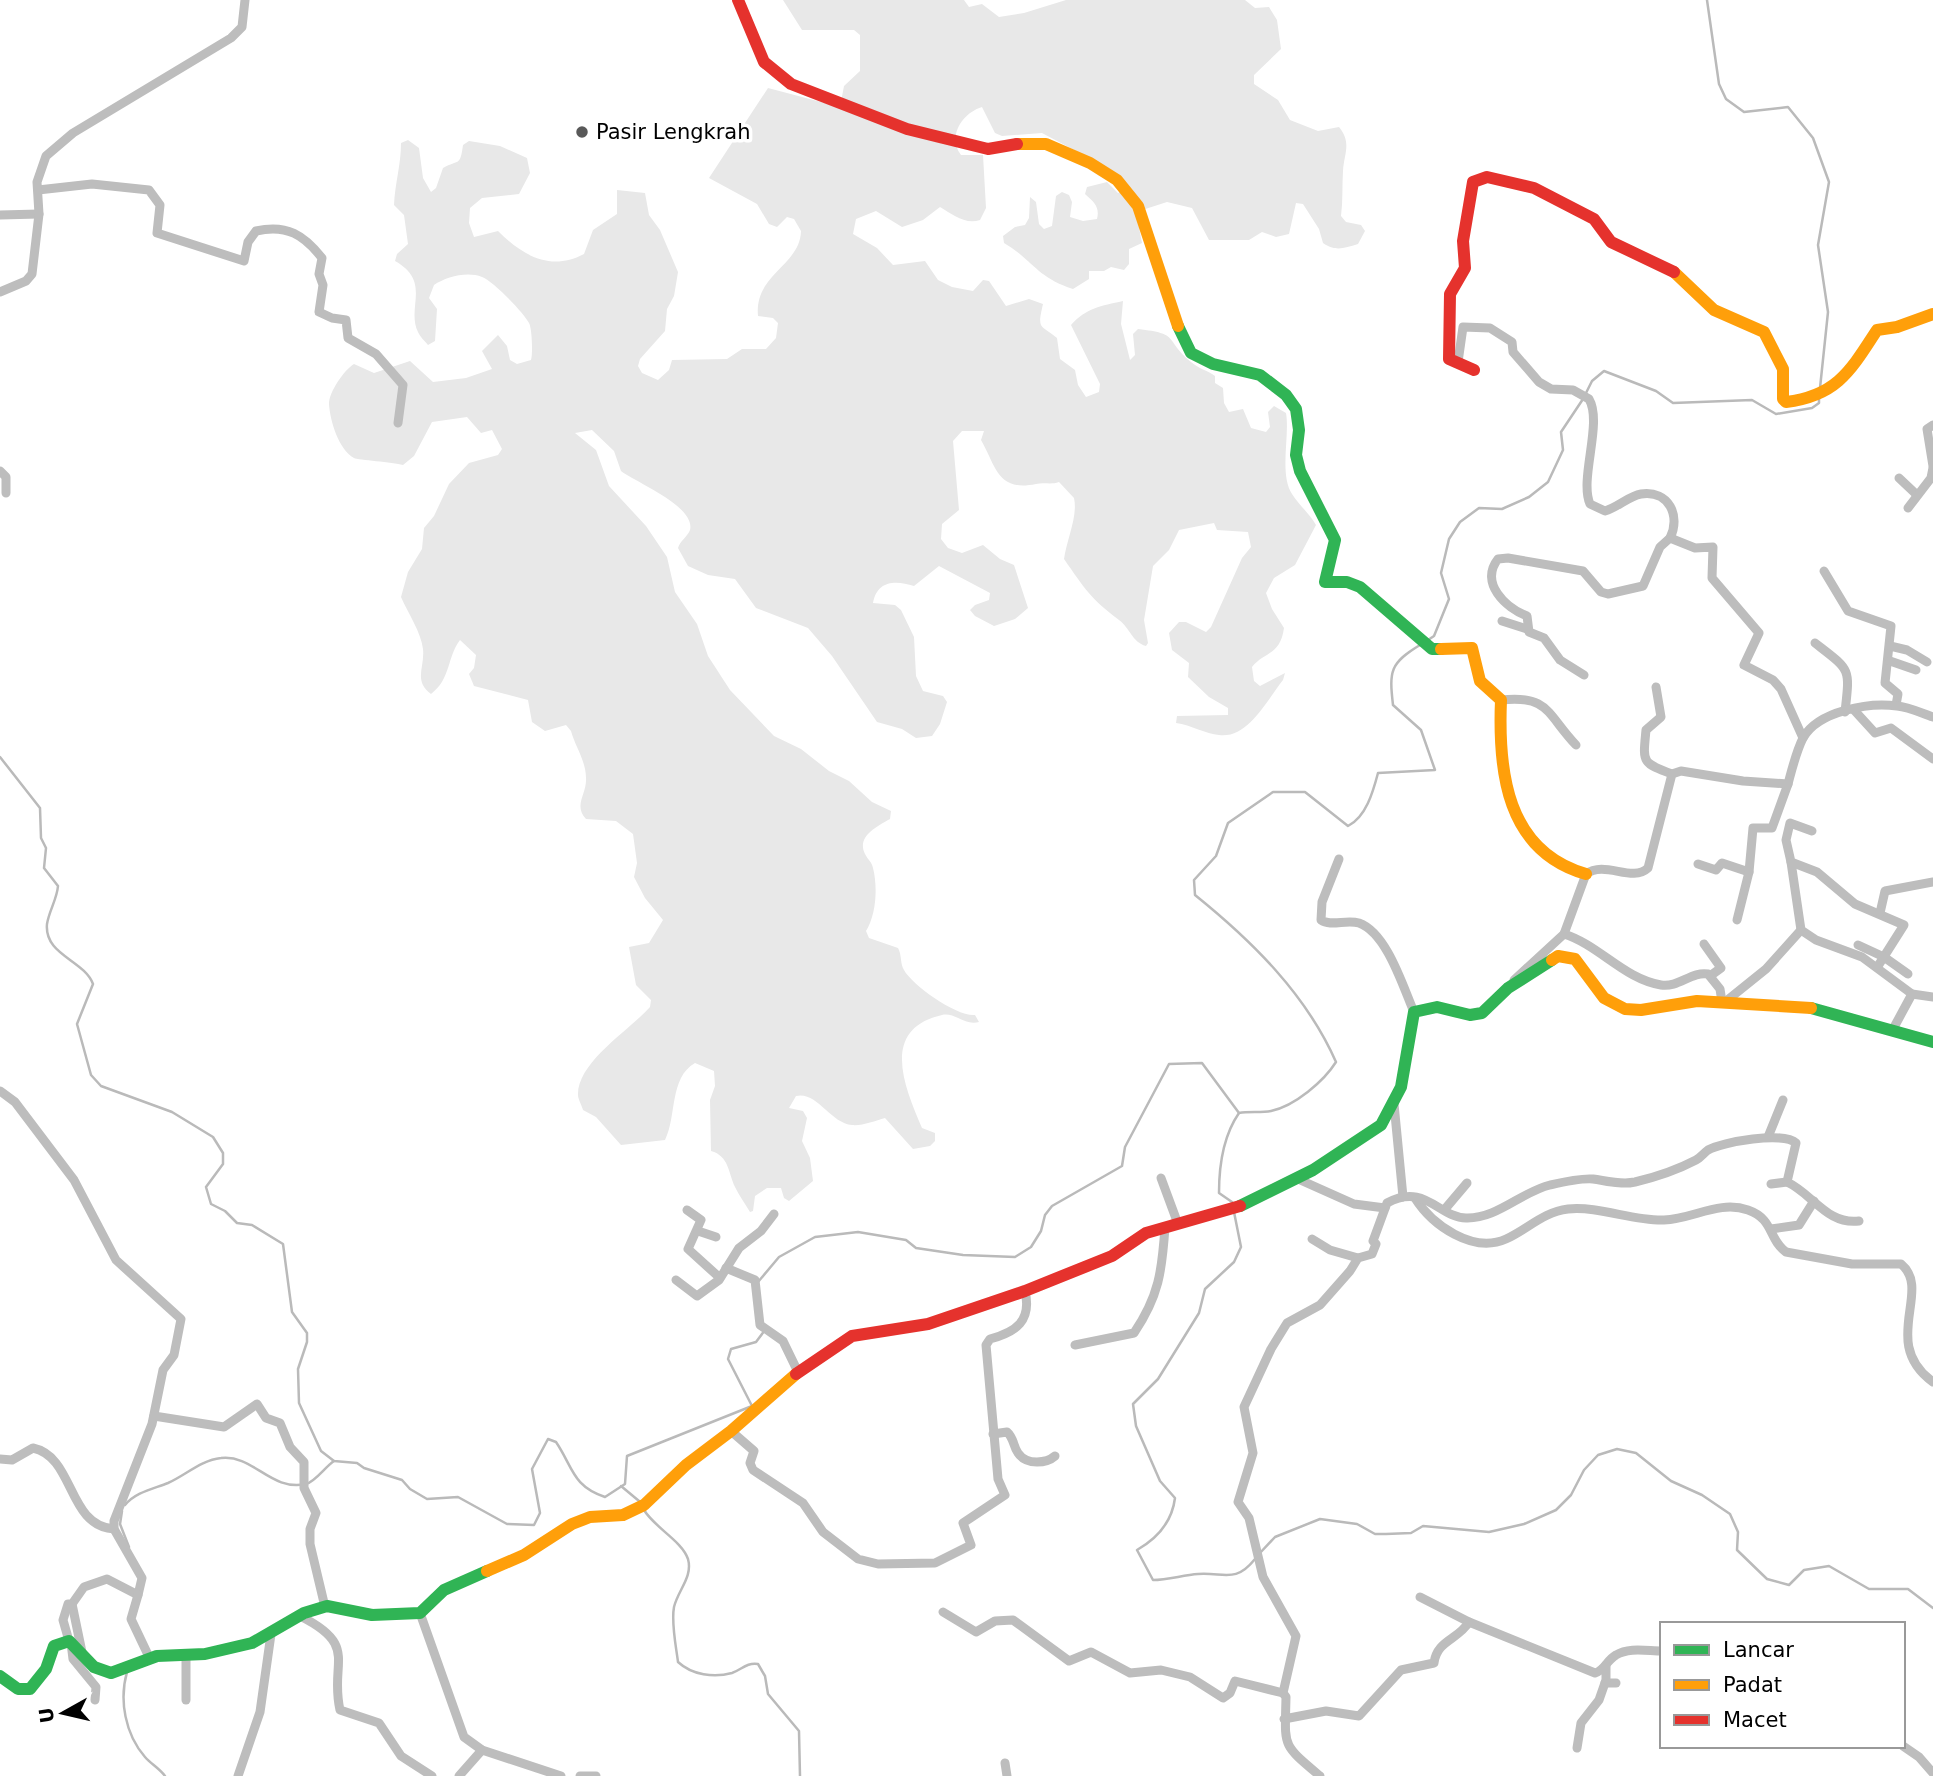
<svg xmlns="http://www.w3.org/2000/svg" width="1933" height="1776" font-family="'DejaVu Sans',sans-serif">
<rect width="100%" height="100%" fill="#fff"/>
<path fill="#e8e8e8" d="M783,0H964L969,7L982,4L999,17L1024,13L1066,0H1245L1255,8L1269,7L1277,20L1281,49L1254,75V84L1278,100L1290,120L1318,131L1339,127C1352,143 1344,153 1343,171C1342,186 1343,201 1341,216L1346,222L1361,225L1365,231L1358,244C1344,248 1336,252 1323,243L1319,229L1303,204L1296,203L1289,234L1276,237L1262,232L1249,240H1209L1192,208L1167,202L1136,212L1142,243L1129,249V264L1124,270L1111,267L1104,271H1089V279L1073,289C1036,277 1033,260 1004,243L1003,236L1015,227L1025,225L1029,218L1030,197L1036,202L1039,224L1044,229L1052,226L1056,196L1062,192L1069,195L1072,202L1070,217L1083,221L1097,219C1100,207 1094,202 1085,194L1087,187L1107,182L1118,193L1128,190L1110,169L1042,133L1002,136L995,133L982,107C962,113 947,137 961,155H983L986,208L980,220C965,225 952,214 940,207L923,220L902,227L876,211L856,219L853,234L877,248L893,265L925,261L938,280L952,287L973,291L983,280L989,281L1006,306L1029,299L1043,304C1037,330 1040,324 1057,338L1060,359L1075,370L1078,385L1086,397L1099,392L1100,384L1071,325C1086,308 1101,306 1123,301L1121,324L1130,360L1135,355L1133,334L1138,329C1181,334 1163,338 1191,362C1199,369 1207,370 1215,376V383L1223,388L1224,403L1229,412L1243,409L1251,428L1266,432L1270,427L1268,412L1274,406L1286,413C1290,436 1279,474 1292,494C1299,505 1309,513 1316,525L1295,565L1274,578L1266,593L1272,609L1284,628C1280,656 1265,651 1252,667L1254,681L1260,686L1285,673L1283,680C1267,700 1248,739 1219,735C1206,734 1191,725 1176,723L1177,716L1228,715V708L1209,697L1188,677L1189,663L1172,650L1169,633L1179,622H1186L1206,632L1211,627L1242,558L1251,547L1248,532L1217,530L1214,523L1179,530L1169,550L1153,566L1144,620L1148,643L1146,646C1132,642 1130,628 1119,620C1090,598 1085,589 1064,559C1067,539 1078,516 1074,498L1059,482C1051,485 1044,482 1036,484C997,492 996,466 981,440L984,431H962L953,441L959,510L942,524L941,539L948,548L962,553L983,545L1000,559L1014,565L1028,608L1015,619L994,626L975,616L970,610L975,605L989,600L990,593L939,566L914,586C896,580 877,580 873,603L895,605L901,610L914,637L916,676L923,691L943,696L947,702L940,724L932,736L916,738L902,729L877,722L832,656L808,628L756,608L735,579L708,575L688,566L678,548C680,541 688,536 690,530C696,506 633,481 621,471L614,451L592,430L575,433L596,450L609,486L646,526L667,557L675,592L697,624L708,656L730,690L774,736L801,749L829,771L849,781L872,802L891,811L890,819C878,826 856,836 865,854C868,860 872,862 873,868C878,888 876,915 866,931L869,938L898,948C902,955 900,964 904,970C912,985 957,1017 975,1015L979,1022C965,1026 955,1012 942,1015C880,1029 904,1086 922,1128L935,1133V1141L930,1146L913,1149L885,1118C875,1121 862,1126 852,1125C830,1123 817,1091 796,1096L789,1108L803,1111L807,1118L802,1141L810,1158L813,1181L789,1201L784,1198L781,1188H767L755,1196L753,1211L750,1212C745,1204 739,1195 735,1187C728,1172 729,1156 711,1151L710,1100L715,1086L714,1071L695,1063C669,1078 677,1116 665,1140L621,1145L596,1117L583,1110C582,1106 578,1099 578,1095C577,1062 631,1029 650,1007L651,1000L636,985L629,947L649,943L663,920L645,898L634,877L637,863L633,834L616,821L586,819C573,805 587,794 586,778C586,761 575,746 571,731L566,725L545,731L532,722L528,700L474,686L469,674L474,668L476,655L460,640C447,657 451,679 431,694C413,680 425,668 423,649C421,632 408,613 401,597L408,572L422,549L424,528L434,516L449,484L469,463L498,455L502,449L492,430L481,433L467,417L432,422L414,456L403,465C393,462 358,460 354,458C339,450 330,421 329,404C329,392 344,370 354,364L374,373L410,361L433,382L466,378L492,369L482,351L498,335L507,346L510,360L517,364L531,360C533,354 532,328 529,323C524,313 492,280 482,277C467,271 446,277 434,285L429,298L437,309L435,341L428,345C425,341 420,337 418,332C406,307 432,282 395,261L397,254L408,244L404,215L394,205C395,183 401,165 401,143L408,140L419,148L423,178L431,192L436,188L443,168C459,159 460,167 463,145L469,141L500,146L527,158L530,173L519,194L482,198L470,208L469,223L474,237L498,231C522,255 550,272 584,254L593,230L617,214V190L645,193L649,215L660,230L678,272L674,296L667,309L665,331L640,359L638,366L642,373L658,380L669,370L672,360L727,359L742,349H766L776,338L778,323L773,318L758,316C754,274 800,266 801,231L794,219L787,217L777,227L769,224L757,204L709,178L768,88L840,107L844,86L860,71V35L854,30H802Z"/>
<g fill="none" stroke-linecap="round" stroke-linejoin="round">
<g stroke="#bababa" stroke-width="2.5">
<path d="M1707,0L1719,84L1726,99L1744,112L1788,107L1813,138L1829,182L1818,245L1828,312L1820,388"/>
<path d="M1586,393L1592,381L1604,371L1656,391L1673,403L1752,400L1776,414L1812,408L1819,403V398"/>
<path d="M1428,640L1434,636L1449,599L1441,573L1449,539L1460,522L1479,508L1502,509L1529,497L1548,482L1563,450L1561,432L1583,399"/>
<path d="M0,757L40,808L41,838L46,848L44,868L58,886C57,899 49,911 47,924C44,955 84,960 93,984L77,1024L91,1075L101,1086L172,1112L213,1137L223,1153V1164L206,1187L211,1204L225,1211L237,1223L252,1225L283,1244L292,1312L307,1333V1342L298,1369L299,1403L321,1451L334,1461L357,1463L364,1468L402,1480L410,1489L427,1499L458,1497L507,1524L534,1525L540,1513L532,1469L548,1439L556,1442C573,1467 572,1486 605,1497L625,1484L627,1456L752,1406L728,1359L731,1349L756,1342L765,1330"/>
<path d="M1232,1202L1219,1193C1219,1165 1223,1136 1239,1113C1249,1111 1261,1113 1271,1111C1295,1106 1324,1081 1336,1062C1306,994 1252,941 1195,895L1194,880L1216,856L1228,823L1273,792H1305L1348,826C1366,817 1373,792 1378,773L1435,770L1421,730L1393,705C1389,671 1390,663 1420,645"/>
<path d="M1234,1212L1241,1247L1234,1262L1205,1289L1199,1313L1158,1379L1133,1404L1136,1426L1160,1481L1175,1498C1172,1522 1158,1538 1137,1550L1153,1580C1168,1580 1183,1575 1198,1574C1224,1572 1235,1584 1255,1559"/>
<path d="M758,1282L779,1257L815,1237L858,1232L906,1240L916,1248L963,1255L1015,1257L1031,1247L1041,1231L1045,1215L1052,1206L1122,1166L1125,1147L1169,1064L1202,1063L1239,1113"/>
<path d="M621,1486L639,1501"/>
<path d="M125,1505C136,1492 153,1489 168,1483C186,1475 201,1460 221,1458C253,1454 271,1492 306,1484C315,1482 325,1467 334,1461"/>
<path d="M644,1510C655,1528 682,1541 688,1559C693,1577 678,1590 674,1607C671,1623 676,1646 678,1662C692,1675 714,1678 732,1673C741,1670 747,1662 758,1664L765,1676L768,1694L799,1731L800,1776"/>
<path d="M122,1511L120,1524L129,1547"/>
<path d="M1259,1554L1275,1537L1320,1519L1357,1524L1375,1534H1386L1411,1533L1423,1526L1489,1532L1524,1524L1556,1510L1571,1495L1584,1470L1598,1455L1617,1449L1636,1453L1671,1481L1702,1495L1730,1514L1738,1532L1737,1550L1767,1579L1789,1585L1804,1570L1829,1566L1869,1589H1908L1933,1608"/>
<path d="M127,1672C119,1700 125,1734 145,1757C151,1764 159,1768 165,1776"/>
</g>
<g stroke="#bdbdbd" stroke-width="9">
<path d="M38,190L92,184L149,190L160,205L157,233L244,261L248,242L256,231C287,224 304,235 322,258L319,274L323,285L319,312L332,318L346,320L348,338L376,354L403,385L398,423"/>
<path d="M0,215L39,214"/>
<path d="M0,292L26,281L32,274L39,214L37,182L46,156L73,133L231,38L242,27L245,0"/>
<path d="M1458,362L1463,327L1490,328L1512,342L1513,352L1539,382L1551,389L1573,390L1589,399C1603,423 1579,479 1590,504L1605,511C1618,507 1629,496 1641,494C1669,490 1681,516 1670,538L1695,548L1713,547L1712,578L1759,633L1744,665L1773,680L1781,689L1803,738"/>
<path d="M1933,425L1927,429L1933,466"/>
<path d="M0,471L6,477V493"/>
<path d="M1899,478L1917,495"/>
<path d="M1908,508L1931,478L1933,468"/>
<path d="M1824,571L1848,611L1891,626L1885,683L1898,694L1896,705"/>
<path d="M1502,621L1527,629"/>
<path d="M1815,643C1851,671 1850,667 1845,712"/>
<path d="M1890,646L1907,650L1927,662"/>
<path d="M1890,661L1916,670"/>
<path d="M1584,675L1560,660L1544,638L1529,632L1527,616C1506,608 1479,583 1498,559L1508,558L1583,571L1601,592L1608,594L1643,586L1660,547L1670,538"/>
<path d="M1656,687L1661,717L1646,730C1643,762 1641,763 1672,774"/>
<path d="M1501,700C1549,695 1546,713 1576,745"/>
<path d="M1854,710L1875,733L1891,728L1933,759"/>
<path d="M1812,831L1790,823L1786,840L1791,862L1817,872L1855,904L1904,925L1878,966"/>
<path d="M1339,859L1322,902L1321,920C1331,927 1346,919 1359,923C1387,933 1403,987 1414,1012"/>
<path d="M1791,862L1801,930L1816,940L1862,957L1912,994L1892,1031"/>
<path d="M1698,864L1716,870L1722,863L1749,872L1753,828H1772L1788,784"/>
<path d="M1880,913L1885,891L1933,882"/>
<path d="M1737,920L1749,872"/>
<path d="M1564,934C1599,945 1624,979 1661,985C1678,988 1692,971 1708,974L1720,989L1722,1002"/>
<path d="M1704,944L1721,968L1710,976"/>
<path d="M1858,945L1884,957L1908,974"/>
<path d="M1514,980L1564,934L1586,874C1605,860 1632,883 1648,868L1672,774L1681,771L1743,781L1788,784C1792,769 1796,752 1803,738C1818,711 1869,702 1897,706C1909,707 1921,713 1933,717"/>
<path d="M1912,994L1933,997"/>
<path d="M1725,1002L1766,969L1801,930"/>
<path d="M0,1091L15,1102L74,1180L116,1260L181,1319L174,1355L163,1370L152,1424L114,1521V1529L142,1578L138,1595L107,1579L84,1587L72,1604H68L63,1620L69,1641"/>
<path d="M1394,1104L1403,1197"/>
<path d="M1768,1137L1783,1100"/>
<path d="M1161,1178L1178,1224"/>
<path d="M1298,1179L1354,1204L1385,1208"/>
<path d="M1771,1184L1787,1182"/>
<path d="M1415,1198C1432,1225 1473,1254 1506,1239C1528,1229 1543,1212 1568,1209C1600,1206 1632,1221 1664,1220C1693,1219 1719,1200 1748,1210C1774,1219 1768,1239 1786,1252L1852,1264H1901C1933,1290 1879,1343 1933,1382"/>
<path d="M1445,1209L1467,1183"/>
<path d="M687,1210L701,1220L688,1249L720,1278"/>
<path d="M1771,1229L1799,1225L1814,1201"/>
<path d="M698,1231L716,1237"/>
<path d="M1312,1239L1330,1250L1358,1258"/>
<path d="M726,1268L755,1280L760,1325L783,1341L798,1372"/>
<path d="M676,1280L697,1296L719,1280L739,1248L761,1231L774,1214"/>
<path d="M1075,1345L1134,1333C1159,1296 1162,1271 1165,1227"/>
<path d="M154,1416L224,1427L257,1404L266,1418L280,1423L290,1447L304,1462V1488L316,1513L310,1529V1544L325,1607"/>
<path d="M731,1431L754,1451L750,1463L753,1470L803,1503L823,1532L858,1559L878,1564L935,1563L971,1545L963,1523L1005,1495L998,1479L986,1345L990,1339C1016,1332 1032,1321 1025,1291"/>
<path d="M993,1434L1007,1432C1014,1438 1013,1446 1018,1453C1027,1466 1047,1463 1055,1456"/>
<path d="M0,1459L12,1460L33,1448C75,1457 67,1526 114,1529"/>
<path d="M138,1595L131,1619L150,1659"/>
<path d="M1420,1597L1469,1622"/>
<path d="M72,1604L83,1657"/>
<path d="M943,1612L976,1632L995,1621L1013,1620L1069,1661L1091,1652L1130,1673L1161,1670L1190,1677L1223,1698L1230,1693L1235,1681L1283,1693"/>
<path d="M420,1613L464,1737L482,1750L561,1776"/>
<path d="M300,1616C360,1646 329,1662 340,1710L379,1723L401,1756L432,1776"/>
<path d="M71,1643L73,1659L96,1687L95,1700"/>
<path d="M186,1655V1700"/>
<path d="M1605,1683H1616"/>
<path d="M1284,1719L1326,1711L1359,1716L1401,1670L1434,1663C1437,1640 1458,1640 1469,1622L1595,1673C1604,1671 1607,1660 1616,1655C1629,1647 1647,1651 1662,1651"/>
<path d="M1903,1746L1919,1757L1933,1773"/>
<path d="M1577,1748L1581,1723L1599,1700L1606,1680V1665"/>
<path d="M1005,1763L1007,1776"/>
<path d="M238,1776L260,1712L271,1634"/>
<path d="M459,1776L482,1750"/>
<path d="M580,1776H596"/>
<path d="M1320,1776C1281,1743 1285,1748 1286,1697L1283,1693L1296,1636L1263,1577L1249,1518L1238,1502L1253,1453L1244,1407L1271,1349L1287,1323L1320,1305L1350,1271L1358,1258L1372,1254L1376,1244L1373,1241L1387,1203C1425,1182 1439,1218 1466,1218C1497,1219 1521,1192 1550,1185C1563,1182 1580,1178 1593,1179C1607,1181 1621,1185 1635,1182C1656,1177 1677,1170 1696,1160C1700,1158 1704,1153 1708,1150C1722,1142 1784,1131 1796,1143L1787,1182C1813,1194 1827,1225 1859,1221"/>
</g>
<g stroke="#30b455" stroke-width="12">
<path d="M1178,326L1191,353L1213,364L1260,375L1286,395L1296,409L1299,430L1296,455L1300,471L1335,540L1325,582H1347L1360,587L1432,649H1441"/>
<path d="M1811,1008L1933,1042"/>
<path d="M1240,1206L1313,1170L1381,1125L1401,1087L1414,1012L1437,1007L1470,1015L1482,1013L1508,988L1552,960"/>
<path d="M0,1676L18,1689H30L46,1669L54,1646L69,1641L94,1667L111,1673L157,1656L205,1654L252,1643L304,1613L327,1606L372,1615L420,1613L444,1590L487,1571"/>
</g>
<g stroke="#ff9f0a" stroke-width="12">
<path d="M1017,144H1046L1090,163L1117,180L1138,206L1178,326"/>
<path d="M1674,272L1714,310L1764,332L1783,369V399L1786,402C1837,396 1851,370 1877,330L1897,327L1933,314"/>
<path d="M1441,649L1472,648L1480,681L1501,700C1498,771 1506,851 1586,874"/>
<path d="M1552,960L1558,956L1575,959L1604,998L1625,1009L1641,1010L1697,1001L1811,1008"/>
<path d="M487,1571L524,1555L572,1524L590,1517L623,1515L644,1505L686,1465L731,1431L796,1374"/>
</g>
<g stroke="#e5322d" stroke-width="12">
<path d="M738,0L764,62L791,84L907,129L988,149L1017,144"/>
<path d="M1474,370L1449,359L1450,294L1465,268L1463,241L1473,182L1487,177L1534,188L1594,219L1611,242L1674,272"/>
<path d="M796,1374L852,1336L928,1324L1025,1291L1112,1256L1146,1233L1240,1206"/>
</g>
</g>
<circle fill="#595959" stroke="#fff" stroke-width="2.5" cx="582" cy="132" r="7"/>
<g text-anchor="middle" stroke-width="7" stroke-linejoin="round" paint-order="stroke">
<g font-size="21" fill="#000" stroke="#fff" text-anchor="start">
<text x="596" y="139">Pasir Lengkrah</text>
</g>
</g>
<rect x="1660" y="1622" width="245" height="126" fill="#ffffff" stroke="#999999" stroke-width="2"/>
<rect x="1674" y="1645" width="35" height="10" fill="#30b455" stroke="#999999" stroke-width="2"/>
<text x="1723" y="1657" font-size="21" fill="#000000">Lancar</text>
<rect x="1674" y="1680" width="35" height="10" fill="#ff9f0a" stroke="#999999" stroke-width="2"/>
<text x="1723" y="1692" font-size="21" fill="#000000">Padat</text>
<rect x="1674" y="1715" width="35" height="10" fill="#e5322d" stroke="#999999" stroke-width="2"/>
<text x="1723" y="1727" font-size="21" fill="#000000">Macet</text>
<g transform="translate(63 1713) rotate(262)" stroke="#ffffff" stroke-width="5" paint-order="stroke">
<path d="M0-5L12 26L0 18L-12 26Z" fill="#000000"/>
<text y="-10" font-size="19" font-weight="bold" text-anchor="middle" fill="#000000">U</text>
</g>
</svg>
